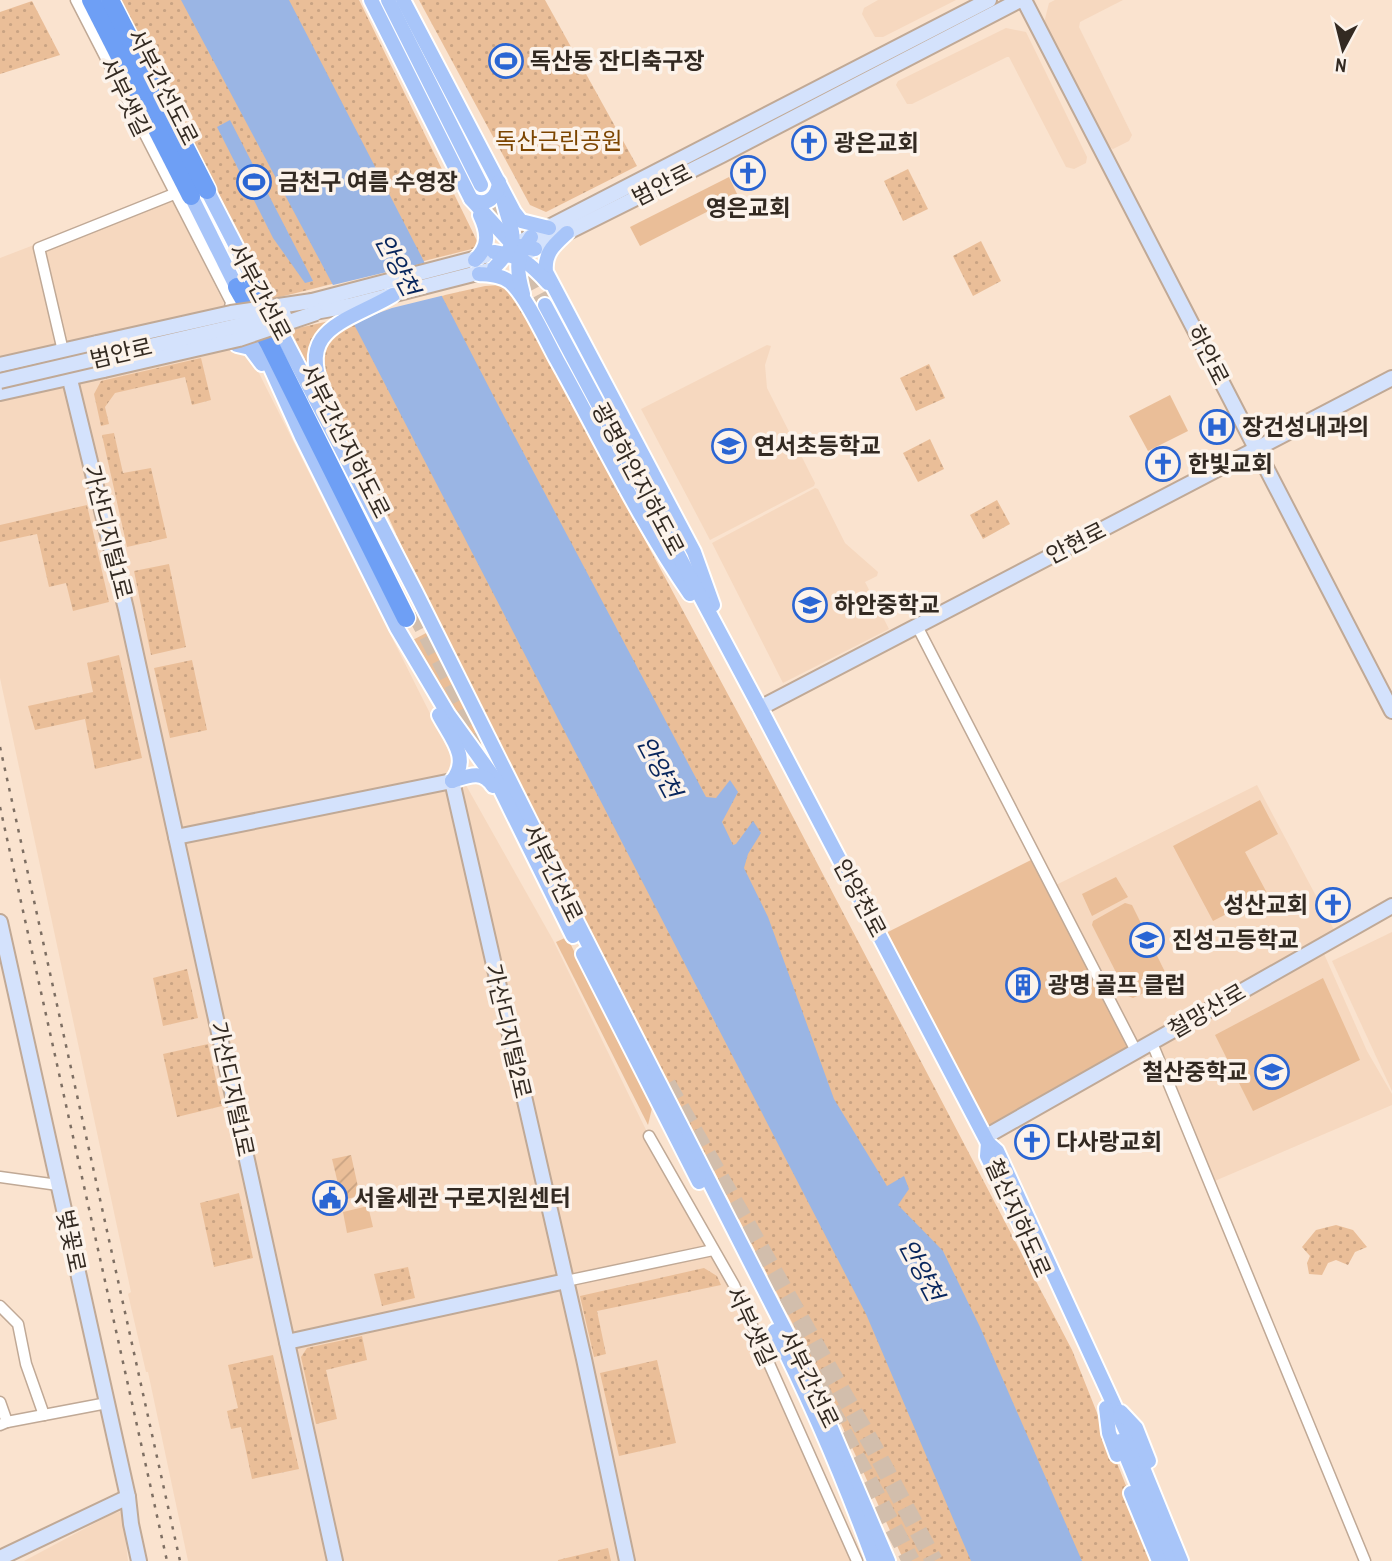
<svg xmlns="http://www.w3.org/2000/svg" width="1392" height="1561" font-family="'Archivo Narrow','Noto Sans KR',sans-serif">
<defs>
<pattern id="park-dots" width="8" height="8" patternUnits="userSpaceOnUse" patternTransform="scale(1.75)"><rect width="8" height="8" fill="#eabe98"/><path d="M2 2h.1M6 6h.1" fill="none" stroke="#c9a383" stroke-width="1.8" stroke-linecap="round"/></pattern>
<pattern id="garden-furrows" width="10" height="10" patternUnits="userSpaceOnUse" patternTransform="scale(1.75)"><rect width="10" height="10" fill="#eabe98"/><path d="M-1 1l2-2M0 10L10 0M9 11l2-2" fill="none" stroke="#c9a383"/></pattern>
</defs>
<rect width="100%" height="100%" fill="#fae3cf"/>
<g fill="#f6d8bf">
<path d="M878,0H956L883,37H875L862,14L864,8Z"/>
<path d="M1055,0H1123L1080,22L1079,27L1132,135L1129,141L1113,149L1106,146L1044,23L1049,3Z"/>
<path d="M1006,28L1026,32L1087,157L1086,163L1074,169L1066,167L1009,57H1007L912,104H907L896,85L898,81Z"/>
<path d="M167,190L467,787L553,940L649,1136L754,1331L852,1561H188L148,1372H146L128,1294L131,1292L0,678V258L130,208Z"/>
<path d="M767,345L771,346L765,365L767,388L815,483L814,486L710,540L641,409Z"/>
<path d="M815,488L818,489L845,543L878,572L877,576L865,582L889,629L783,683L712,543Z"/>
<path d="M1257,785L1339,939L1321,947L1367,1051L1392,1094V1105L1210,1183L1152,1043L1136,1051L1052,887Z"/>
<path d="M1392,932V1091L1332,961Z"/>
<path d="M122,1511L128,1561H24L112,1514Z"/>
</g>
<g fill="#eabe98">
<path d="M729,177L738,196L640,246L630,227Z"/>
<path d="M1170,395L1188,431L1148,451L1129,416Z"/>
<path d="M430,631L486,756L479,750L409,642Z"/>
<path d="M1260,800L1278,834L1245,852L1267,893L1213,921L1173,846Z"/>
<path d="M1037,857L1136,1051L985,1137L880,936Z"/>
<path d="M1116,877L1128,897L1092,916L1082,894Z"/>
<path d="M1125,903L1132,905L1167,976L1165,983L1133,998L1128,996L1092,925L1093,921Z"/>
<path d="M567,937L652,1108L648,1125L556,942Z"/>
<path d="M1323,978L1360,1060L1253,1111L1215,1035Z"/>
<path d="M368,1206L373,1227L347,1233L343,1212Z"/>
</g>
<g fill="url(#park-dots)">
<path d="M120,0H359L480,247L272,299Z"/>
<path d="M419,0H545L637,166L546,212L530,205Z"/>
<path d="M32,1L60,55L0,74V12Z"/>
<path d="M908,169L928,209L903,221L884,181Z"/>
<path d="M981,241L1001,281L973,296L953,256Z"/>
<path d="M500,285L510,289L760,754L1072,1350L1156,1561H904L816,1369L708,1159L695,1141C610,976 528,811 447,644C402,551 364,453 309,365L304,367L285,331L485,286Z"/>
<path d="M201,358L211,400L192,405L185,377L115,393L105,407L109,424L101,426L94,394L101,381Z"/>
<path d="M929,364L945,398L916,411L900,378Z"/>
<path d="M114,433L123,473L151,468L167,538L127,547L102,435Z"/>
<path d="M930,439L944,469L918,482L903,453Z"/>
<path d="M997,500L1010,524L983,539L970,515Z"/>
<path d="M87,505L109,602L73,611L66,583L49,587L37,534L0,542V525Z"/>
<path d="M169,564L186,647L151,655L134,571Z"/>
<path d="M119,655L142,758L95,769L85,719L35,730L28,706L93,692L87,663Z"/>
<path d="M192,660L207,730L170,738L154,668Z"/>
<path d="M187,969L198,1018L163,1026L153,978Z"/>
<path d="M208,1044L222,1106L177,1117L163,1054Z"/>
<path d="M239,1193L253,1258L214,1267L200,1203Z"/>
<path d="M1336,1225L1353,1230L1367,1247L1355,1252L1348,1265L1336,1260L1328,1263L1322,1275L1309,1274L1307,1263L1310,1256L1302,1247L1316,1230Z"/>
<path d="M408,1267L415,1298L382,1306L374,1274Z"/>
<path d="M704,1268L717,1276L721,1285L597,1311L606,1354L594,1357L580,1296Z"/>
<path d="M362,1336L367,1360L326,1370L337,1419L316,1424L301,1357L307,1348Z"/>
<path d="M273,1355L299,1469L252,1479L241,1427L231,1429L227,1411L238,1408L228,1365Z"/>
<path d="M657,1360L676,1443L619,1456L600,1373Z"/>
<path d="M608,1548L611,1561H558V1560Z"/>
</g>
<path fill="url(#garden-furrows)" d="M351,1155L360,1196L342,1200L332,1159Z"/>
<g fill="#9ab5e4">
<path d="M181,0H289L496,401L706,797L716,798L730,780L738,792L722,822L733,845L736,844L753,821L761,833L748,854L744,868L768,917L834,1099L887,1186L904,1176L909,1189L898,1205L943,1251L980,1327L1082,1561H971L866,1314L358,332Z"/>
<path d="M230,120L313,281L305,283L273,238L217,127Z"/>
</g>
<path fill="#fae3cf" d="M428,262L445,295L392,308L349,324L329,286Z"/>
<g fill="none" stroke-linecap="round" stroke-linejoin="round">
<g stroke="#d2beac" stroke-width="14" stroke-dasharray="14 7" stroke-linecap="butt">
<path d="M481,185L509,236"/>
<path d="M520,257L545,305"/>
</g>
<g stroke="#d2beac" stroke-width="18" stroke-dasharray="18 9" stroke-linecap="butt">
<path d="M415,612L483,742"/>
<path d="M667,1084L874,1448L934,1561"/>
<path d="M818,1385L911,1561"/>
</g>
<g stroke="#c0a996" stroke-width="13">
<g id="street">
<path d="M76,0L231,302L228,319"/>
<path d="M63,351L39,248L174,194"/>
<path d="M917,626L1136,1051"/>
<path d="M1152,1043L1365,1561"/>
<path d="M649,1136L734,1285L857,1561"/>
<path d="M0,1177L58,1185"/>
<path d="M566,1281L713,1250"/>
<path d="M0,1306L18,1324L26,1364L44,1415"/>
<path d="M0,1402L7,1422"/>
<path d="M0,1425L7,1422L107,1403"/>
</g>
</g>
<g stroke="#c0a996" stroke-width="18">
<g id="secondary">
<path d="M1024,0L1392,711"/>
<path d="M520,242L989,0"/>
<path d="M526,253L722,155L1020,0"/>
<path d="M304,314L348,306L489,270"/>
<path d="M284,315L312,301L485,256"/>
<path d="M63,351L126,609L335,1561"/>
<path d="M0,365L97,343"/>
<path d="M0,393L104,370"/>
<path d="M760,708L1392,378"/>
<path d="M176,837L452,781L584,1359L627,1561"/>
<path d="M0,922L128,1497L131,1524L139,1561"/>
<path d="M985,1137L1392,906"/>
<path d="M287,1342L566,1281"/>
<path d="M0,1558L128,1497"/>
</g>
</g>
<g stroke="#fff" stroke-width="18">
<g id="primary">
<path d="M371,0L471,199L513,245L535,249"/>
<path d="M388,0L481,185"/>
<path d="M403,0L514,212L521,221L549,228"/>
<path d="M207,190L259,291"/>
<path d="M191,196L240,294"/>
<path d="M471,199C486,208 498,197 499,182"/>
<path d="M567,233C554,245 544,253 546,272L694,552L713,605"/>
<path d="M494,252C522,257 529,262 548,283"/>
<path d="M475,260C490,246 488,232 480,215"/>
<path d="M494,268C521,240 513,238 504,203"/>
<path d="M479,274C490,275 501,275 510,282C526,296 546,340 557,360C601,439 639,520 690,594"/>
<path d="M523,294C516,268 515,260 531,237"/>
<path d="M545,305L760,708L988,1143L997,1151L1143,1468L1181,1561"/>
<path d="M272,315L416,593L556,873L577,922L811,1381L888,1561"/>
<path d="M252,326L302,437L397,628L448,714L497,782L573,936"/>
<path d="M237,345L250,348L262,364"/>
<path d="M326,396C292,328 348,322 393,295"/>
<path d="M439,715C451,738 471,758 452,781"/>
<path d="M452,781C468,776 482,769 493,786"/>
<path d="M583,954L699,1182"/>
<path d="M988,1143L987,1156L1040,1266"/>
<path d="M775,1331C813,1406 845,1482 874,1561"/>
<path d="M1106,1408L1109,1433L1117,1455"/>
<path d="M1121,1412L1136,1428L1149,1461"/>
<path d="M1120,1441L1169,1561"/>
<path d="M1131,1493L1159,1561"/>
</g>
</g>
<g stroke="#fff" stroke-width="21">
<g id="highway">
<path d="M91,0L191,196"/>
<path d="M110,0L207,190"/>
<path d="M254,282L269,321"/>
<path d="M237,287L269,343L406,618"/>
</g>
</g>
<use href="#street" stroke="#fff" stroke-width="10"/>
<use href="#secondary" stroke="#d4e2fc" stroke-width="14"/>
<use href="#primary" stroke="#a8c5f9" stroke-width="14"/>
<use href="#highway" stroke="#6e9ff5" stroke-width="18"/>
<g stroke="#7e6f63" stroke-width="2.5" stroke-dasharray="3.5 7" stroke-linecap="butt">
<path d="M0,747L180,1561"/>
<path d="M0,807L167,1561"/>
</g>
<g stroke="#c0a996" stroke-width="18" stroke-linecap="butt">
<g id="secondary-bridge">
<path d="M97,343L231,313L312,301"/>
<path d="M104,370L239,339L316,313"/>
<path d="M0,381L284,315"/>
</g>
</g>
<use href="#secondary-bridge" stroke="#d4e2fc" stroke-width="14"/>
</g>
<defs>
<g id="stadium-ring" transform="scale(1.75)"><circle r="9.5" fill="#fcf3eb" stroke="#2a65d3" stroke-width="1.5"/><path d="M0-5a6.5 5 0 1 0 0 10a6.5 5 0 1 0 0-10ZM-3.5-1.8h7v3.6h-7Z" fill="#2a65d3"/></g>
<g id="church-ring" transform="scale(1.75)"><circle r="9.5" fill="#fcf3eb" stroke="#2a65d3" stroke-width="1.5"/><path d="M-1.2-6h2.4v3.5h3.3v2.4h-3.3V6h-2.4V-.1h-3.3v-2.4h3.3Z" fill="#2a65d3"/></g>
<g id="hospital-ring" transform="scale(1.75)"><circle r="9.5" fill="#fcf3eb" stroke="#2a65d3" stroke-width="1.5"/><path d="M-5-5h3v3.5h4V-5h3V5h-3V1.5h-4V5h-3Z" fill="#2a65d3"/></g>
<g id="school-ring" transform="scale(1.75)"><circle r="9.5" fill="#fcf3eb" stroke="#2a65d3" stroke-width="1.5"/><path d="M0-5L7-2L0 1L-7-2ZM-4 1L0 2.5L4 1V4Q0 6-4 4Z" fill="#2a65d3"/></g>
<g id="building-ring" transform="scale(1.75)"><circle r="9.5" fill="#fcf3eb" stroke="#2a65d3" stroke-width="1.5"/><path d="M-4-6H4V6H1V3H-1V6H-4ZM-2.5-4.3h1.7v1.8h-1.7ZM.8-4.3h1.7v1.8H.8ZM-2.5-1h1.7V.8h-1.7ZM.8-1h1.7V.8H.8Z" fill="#2a65d3"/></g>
<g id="civic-ring" transform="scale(1.75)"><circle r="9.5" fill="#fcf3eb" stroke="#2a65d3" stroke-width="1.5"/><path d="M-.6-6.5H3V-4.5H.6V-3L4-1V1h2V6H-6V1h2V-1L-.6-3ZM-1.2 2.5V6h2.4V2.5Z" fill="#2a65d3"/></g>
</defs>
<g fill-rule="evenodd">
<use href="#stadium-ring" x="506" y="61"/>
<use href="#church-ring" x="809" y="143"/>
<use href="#church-ring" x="748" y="173"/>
<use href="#stadium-ring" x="254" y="182"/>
<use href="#hospital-ring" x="1217" y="427"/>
<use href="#school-ring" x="729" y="446"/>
<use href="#church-ring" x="1163" y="464"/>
<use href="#school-ring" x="810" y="605"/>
<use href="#church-ring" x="1333" y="905"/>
<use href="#school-ring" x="1147" y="940"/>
<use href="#building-ring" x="1023" y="985"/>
<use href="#school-ring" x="1272" y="1072"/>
<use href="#church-ring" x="1032" y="1142"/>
<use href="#civic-ring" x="330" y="1198"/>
</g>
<g text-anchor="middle" stroke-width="7" stroke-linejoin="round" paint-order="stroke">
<g font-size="23" font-weight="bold" fill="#332a22" stroke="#fcf3eb" text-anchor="start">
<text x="530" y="69">독산동 잔디축구장</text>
<text x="834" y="151">광은교회</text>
<text x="278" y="190">금천구 여름 수영장</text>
<text x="748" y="216" text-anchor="middle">영은교회</text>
<text x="1242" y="435">장건성내과의</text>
<text x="754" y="454">연서초등학교</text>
<text x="1188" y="472">한빛교회</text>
<text x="834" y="613">하안중학교</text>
<text x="1308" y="913" text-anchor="end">성산교회</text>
<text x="1172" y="948">진성고등학교</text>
<text x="1048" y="993">광명 골프 클럽</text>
<text x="1248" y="1080" text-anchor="end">철산중학교</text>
<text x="1056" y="1150">다사랑교회</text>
<text x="354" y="1206">서울세관 구로지원센터</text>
</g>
<g font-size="23" fill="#332a22" stroke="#fcf3eb">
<text transform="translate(163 87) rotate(63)" y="8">서부간선도로</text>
<text transform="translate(125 97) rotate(64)" y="8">서부샛길</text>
<text transform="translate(662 185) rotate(-27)" y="8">범안로</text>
<text transform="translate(260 292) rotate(62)" y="8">서부간선로</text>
<text transform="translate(121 353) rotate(-13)" y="8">범안로</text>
<text transform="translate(1208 355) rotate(63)" y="8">하안로</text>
<text transform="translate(345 441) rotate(63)" y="8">서부간선지하도로</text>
<text transform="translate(638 479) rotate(62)" y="8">광명하안지하도로</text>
<text transform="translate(108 532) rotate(76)" y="8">가산디지털1로</text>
<text transform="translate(1076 543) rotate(-27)" y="8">안현로</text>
<text transform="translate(553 873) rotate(64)" y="8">서부간선로</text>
<text transform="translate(860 898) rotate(62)" y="8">안양천로</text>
<text transform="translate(1207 1011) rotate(-30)" y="8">철망산로</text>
<text transform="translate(508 1031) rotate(77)" y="8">가산디지털2로</text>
<text transform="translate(232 1089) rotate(78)" y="8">가산디지털1로</text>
<text transform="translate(1018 1218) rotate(66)" y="8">철산지하도로</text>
<text transform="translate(71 1241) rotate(78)" y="8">벚꽃로</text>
<text transform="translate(751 1326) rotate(65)" y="8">서부샛길</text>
<text transform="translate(809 1379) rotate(64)" y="8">서부간선로</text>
</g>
<g font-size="23" fill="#7c4500" stroke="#fcf3eb">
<text x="559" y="149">독산근린공원</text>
</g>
<g font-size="24" font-style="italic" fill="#08265d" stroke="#fcf3eb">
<text transform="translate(397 265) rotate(62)" y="8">안양천</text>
<text transform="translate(659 767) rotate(62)" y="8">안양천</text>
<text transform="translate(921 1270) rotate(62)" y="8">안양천</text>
</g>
</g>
<g transform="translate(1343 49) rotate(187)" stroke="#fcf3eb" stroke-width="5" paint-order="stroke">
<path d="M0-5L12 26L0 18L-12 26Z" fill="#332a22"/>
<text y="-10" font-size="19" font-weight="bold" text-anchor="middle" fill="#332a22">N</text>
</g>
</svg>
